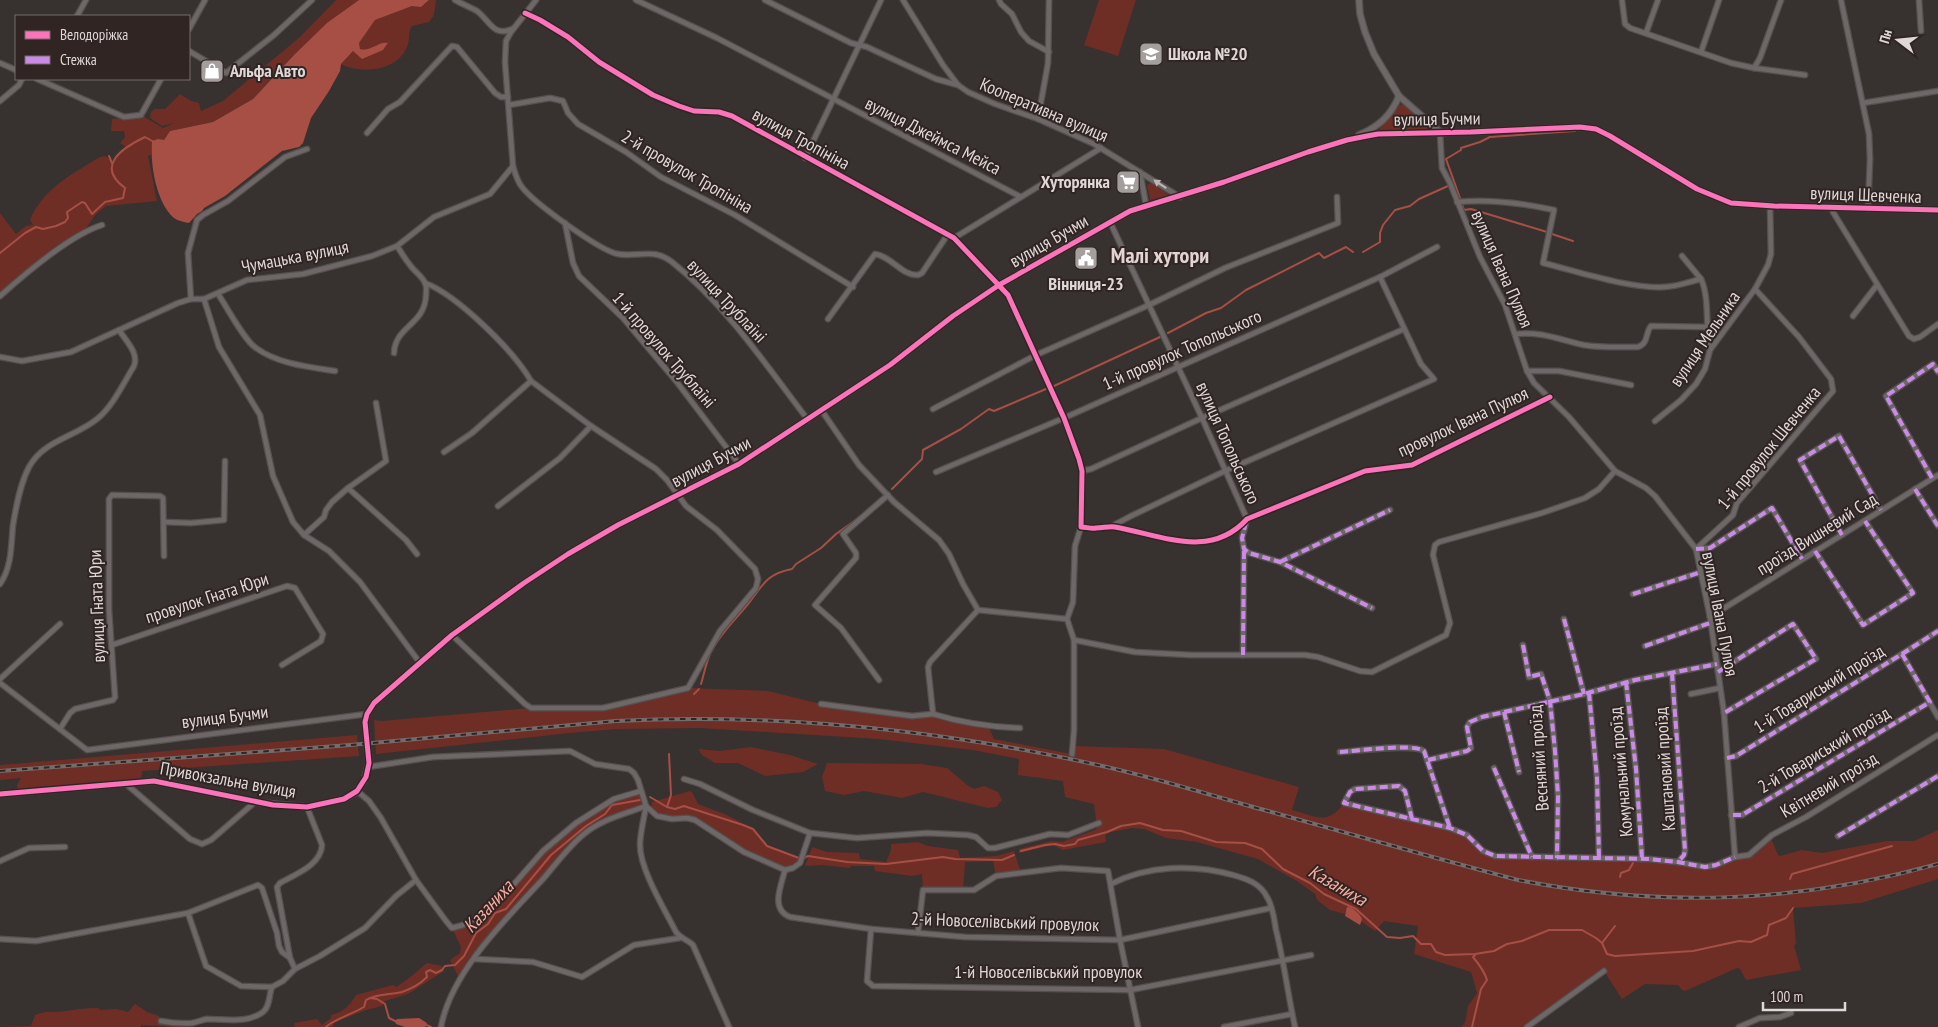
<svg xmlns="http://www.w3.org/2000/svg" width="1938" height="1027" font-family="'PT Sans Narrow',sans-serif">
<rect width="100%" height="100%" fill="#373130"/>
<g fill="#6e2e26">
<path d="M336,0H359L293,56L253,99L213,122L170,131L164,140L152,141L151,155L148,156L157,201L106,206L96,214L82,234L32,269L0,296V213L16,234L26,226L33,225L30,220C42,190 73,173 100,157L105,156L110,159L112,164L117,154L126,147L120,143L125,137L124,131H111L112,119L143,116L163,128L174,123L162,126L150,118L151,112L155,109H165L180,94L191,101L199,103L201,111L223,101L300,37Z"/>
<path d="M429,0H436L434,15L429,22L412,26C408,32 410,38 408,44C400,71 362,75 341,64L353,51L356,52L383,50L388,43C377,42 371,52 360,50L359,43L375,20L412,6L425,4Z"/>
<path d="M1099,0H1136L1118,56L1084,45Z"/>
<path d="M1404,104L1427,123V130L1378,131L1400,105Z"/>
<path d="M1151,183L1169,195L1150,200L1147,185Z"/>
<path d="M688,688L768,691L821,704L912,716L933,714L988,726L994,739L1071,754L1073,746L1164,749L1299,787L1292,810C1316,816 1328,826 1344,803L1462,833L1483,851L1492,855L1649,859L1705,867L1749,855L1770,836L1778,855L1780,856L1802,850L1822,853L1887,841H1914L1938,830V879L1861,903L1793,908L1796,944L1794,946L1801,970L1746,980L1740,969L1737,968L1685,991L1682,990L1678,985L1645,984L1622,999L1604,971L1527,1027H1461L1465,1023L1468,1006L1477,993L1471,972L1414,954L1418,926L1384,921L1375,931L1349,913L1345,914L1330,910L1317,900L1315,894L1297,881L1258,859L1197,842L1166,838L1144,829L1132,828L1111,832L1105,835L1106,842L1063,850L1053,845L1019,853V849L1052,841L1062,842L1097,829L1094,804L1065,797L1063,781L1018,775L1019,759L973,750L879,739L700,728L617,729L570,733L376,754L374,720L382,721L531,708H603Z"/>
<path d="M357,735L359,756L142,771L141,781L18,793L17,785L21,778L0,780V765Z"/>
<path d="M751,747L790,755L818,764L803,772L765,776L738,763H715L702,755L698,749L720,751Z"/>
<path d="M827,763L921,764L947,768L967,785L974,789L984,786L998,792L1002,800L996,807L988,808L923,792L902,798L864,791L844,795L825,791L822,777Z"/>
<path d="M641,791L646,806L602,822L583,834L496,931L459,978L450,960L460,953L461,947L452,928L457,927L486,912L501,899L543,851L576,823L614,799Z"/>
<path d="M690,791L692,792L698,804L727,815L753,829L767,846L799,858L798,862L785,870L744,852L695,820L672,819L651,812L652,802Z"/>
<path d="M918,842L928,846L958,850L960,858L996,856L1014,851L1021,873L996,876L993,861L965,862L963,890H923L922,874L912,876L875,871L874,866H851L850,868L822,865L805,866L812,847L827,852L859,853L860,859L886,862L891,850V844Z"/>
<path d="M427,963L442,966L444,971L408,994L385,1001L382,1006L366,1010L333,1023V1027H295L294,1023L317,1019L322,1025L331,1018V1015C343,1012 350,1006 356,995L393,985L396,987C408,980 416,972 427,963Z"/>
<path d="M135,1004L147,1012L159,1016L161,1021L180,1024L179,1027L141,1025V1027H0L31,1026L35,1015C47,1010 55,1013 66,1011C77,1009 87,1008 98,1008L100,1010L116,1009L128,1012Z"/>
</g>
<g fill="#a74f44">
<path d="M359,0H429L421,7L412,6L375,20L359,43L360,49C371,52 378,41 388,43L383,50L362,59L353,51L341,64L340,71L329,91L311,118L303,143L299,147L282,151L225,196L204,208L202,211L197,214L189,223C184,222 178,221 174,218C156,202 150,164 152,141L158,139L164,140L170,131L213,122L253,99L293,56L327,23Z"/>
<path d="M1347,907C1353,907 1360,914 1362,919L1360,925L1345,916Z"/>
<path d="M419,1018L427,1023L425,1027H405L396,1024L395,1021L397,1019Z"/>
</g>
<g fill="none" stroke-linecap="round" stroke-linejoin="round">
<g stroke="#a74f44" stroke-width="2">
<path d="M109,156L112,163"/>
<path d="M1460,198L1446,159L1461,150V148L1480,142L1490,137L1575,131"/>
<path d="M1462,204L1464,210L1471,209L1481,212L1547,232"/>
<path d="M1552,234L1573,241"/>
<path d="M1363,252L1380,242V233L1383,225L1395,210L1410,206L1419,199L1448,186"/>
<path d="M0,253L25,233L36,227L43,229L56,226L65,222L68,218L67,212L82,202L85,203L92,214L105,202L123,198L125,188C95,166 122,148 145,137L154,142"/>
<path d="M1168,333L1206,313L1221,308L1246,290L1319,253L1324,258L1346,247L1353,252"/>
<path d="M1054,386L1160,337"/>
<path d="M892,489L922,459L923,450L961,429L989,409L994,411L1046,389"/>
<path d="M701,684C704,674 706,663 710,654C719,635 735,620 748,604C763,585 766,574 792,569L796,564L821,548L836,534L857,519"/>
<path d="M694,694L699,689"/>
<path d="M650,797L667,807L675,809L684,806L743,825L753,829L767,846L799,858"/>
<path d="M667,807L671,795L669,754"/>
<path d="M1021,851L1045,845L1055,844L1064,846L1075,844L1078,840L1107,832L1121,826L1140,823L1163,830L1181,831L1216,842L1245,843L1262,849L1283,869L1310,883L1324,894L1356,909L1387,937L1400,938L1413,936L1421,944H1431L1436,952L1445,955L1475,954L1494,951L1507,944L1522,941L1549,930H1582L1596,938L1602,943L1607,954L1615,956L1693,951L1739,941L1751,942L1767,935L1769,925L1786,918L1793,908"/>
<path d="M804,858L808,856L847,862L886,864L943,857L955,859L1002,860L1014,855"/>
<path d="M1620,877L1621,873L1629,870L1633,863"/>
<path d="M1790,879L1792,874L1892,846"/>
<path d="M1602,943L1615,926"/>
<path d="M370,998L377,999L385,1004L389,1018L397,1022"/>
<path d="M424,1024L431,1027"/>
<path d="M326,1027C333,1020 354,1013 364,1007L366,1000C378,993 390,995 402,992C411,989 420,984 427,977L426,972L430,970L436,973L442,970L445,966L455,965L464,956L476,933L488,924L495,913L506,909L551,855L586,826L605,814L612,805L640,800"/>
<path d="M1472,1027L1481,989L1487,980C1485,973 1478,963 1473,957L1475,955"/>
</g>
<g stroke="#554f4e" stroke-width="7">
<g id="minor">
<path d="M455,0C462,4 470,7 477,11C490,21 493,37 512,29"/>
<path d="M636,0L717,38L1021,197"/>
<path d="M765,0L851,43L867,47L936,79L958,85"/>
<path d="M903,0L943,65L958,85L968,92L995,104L1038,119L1094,144L1180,197"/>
<path d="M999,0L1001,4L1012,14L1021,32L1029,41L1049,52"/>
<path d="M1622,0L1625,24L1630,28L1731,63L1754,68L1805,75"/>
<path d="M1841,0L1869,134L1870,159L1868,209"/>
<path d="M1919,0L1921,31"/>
<path d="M525,13L540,20L568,37L599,62L653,95L679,106L694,111L719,112L732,116L954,238L1008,295L1064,418L1079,459L1082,471L1081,527C1086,527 1091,529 1096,528C1103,528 1109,526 1115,527C1161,535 1210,560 1247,519L1365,471L1412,465L1550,397"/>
<path d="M77,16L86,0"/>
<path d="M189,29L205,0"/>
<path d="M1646,33L1658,0"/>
<path d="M189,51L226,73L274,35L312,0"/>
<path d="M1701,52L1719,0"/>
<path d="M0,63L16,70"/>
<path d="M1754,68L1760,58L1781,0"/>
<path d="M37,79L124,117L141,115L161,79"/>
<path d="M0,101L19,85L22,79"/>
<path d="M1863,103L1938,91"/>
<path d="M509,105L550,98L563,101L568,113L578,124L626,152L661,177L735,215L853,287"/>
<path d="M1038,119L1048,63L1049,0"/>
<path d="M367,133L388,109L400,102L452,46L457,47L495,93L501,97H508"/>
<path d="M1440,133L1442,168L1450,183L1480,257L1505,305L1527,371L1534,383L1569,417L1615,471L1646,488L1655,496L1696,549L1710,617L1724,713L1735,857"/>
<path d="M805,158L881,0"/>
<path d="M513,166C515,173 517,181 522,187C533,202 600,251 618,254C638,258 653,247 672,262C726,305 766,365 808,420"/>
<path d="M1140,172L1146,205"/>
<path d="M1457,202C1490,199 1522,203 1554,210L1543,263C1576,271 1630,289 1664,287C1676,287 1689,282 1701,279L1682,256"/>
<path d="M1833,207V212L1909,336L1914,339L1920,337L1938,324"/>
<path d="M1110,222L1202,418L1247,519L1242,538L1244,549L1249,553L1280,562L1372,608"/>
<path d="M565,223L573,263L579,276L623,318L676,381L739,464"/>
<path d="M954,238L1101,148"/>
<path d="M1701,279C1710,298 1705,328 1710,350"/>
<path d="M425,283C457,295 514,351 531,381L591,426L656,469L667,480L686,506L717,530L755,569L758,579L756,588L720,631L688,688L603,708H531L525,704L452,635"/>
<path d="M218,294C227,307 244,340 256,348C278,364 309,367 335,371"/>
<path d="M0,296C25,274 70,235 102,225"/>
<path d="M191,299L188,253L197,220L203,215L228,201L285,157L307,149"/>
<path d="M204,299L219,347L260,415L273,476L293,522L304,535L329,551L360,582L420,663"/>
<path d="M1853,316L1877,285"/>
<path d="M828,319L875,254C891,256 902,276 918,275L922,273L948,234"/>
<path d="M1516,334C1540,331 1561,340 1584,345C1602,348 1620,347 1638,347C1649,343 1645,333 1651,326L1707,327"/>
<path d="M394,353C395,326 425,325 426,295C426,292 427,286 425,283C423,277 414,271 410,265C405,259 401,252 397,246"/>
<path d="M0,357L22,361L71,352L178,303L191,299H204L247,280L303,274L372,256L397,246L434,217L490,194L513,166L505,62L506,41L511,32L536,0"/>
<path d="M1527,371H1559L1631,385"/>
<path d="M933,409L1036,355L1149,305L1225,268L1338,223L1337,197"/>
<path d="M822,411L859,465L894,502L939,540L949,554L963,584L978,610"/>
<path d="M1655,421L1681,400L1696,384L1705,369L1710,350L1755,289L1768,265L1771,254L1770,205"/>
<path d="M444,452L472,433L531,381"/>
<path d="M1082,471L1091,469L1202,418L1404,329"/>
<path d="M936,472L1064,418L1380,277L1437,247"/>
<path d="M1932,478L1886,396L1933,364L1938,372"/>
<path d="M348,488L406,540L417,554"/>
<path d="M1915,489L1938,526"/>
<path d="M498,506L560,458L591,426"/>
<path d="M164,522L191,523L224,520L225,461"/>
<path d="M1112,526L1131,516L1225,471L1434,379L1421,364L1380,277"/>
<path d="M304,535L324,517L326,510L332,502L348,488L386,461L376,403"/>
<path d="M1842,535L1800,460L1839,436L1881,510"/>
<path d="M1696,549L1733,515L1737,503L1833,391L1831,379L1799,337L1755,289"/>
<path d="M1696,549L1710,548L1772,508L1802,559"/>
<path d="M1815,551L1863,625L1913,593L1865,521"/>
<path d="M1280,562L1390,510"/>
<path d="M0,584C12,567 11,545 13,525C16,507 20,484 29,467C44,440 75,437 97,419C113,406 123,384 134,366C139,353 126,341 119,330"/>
<path d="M1633,594L1701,572"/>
<path d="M1710,617L1938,475"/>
<path d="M1067,619L1073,602L1075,546L1081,527"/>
<path d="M1564,619L1584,694"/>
<path d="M112,645L287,586L295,588L323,634L321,641L282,665"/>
<path d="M1523,645L1529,677L1541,674L1550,701L1555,751L1558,796L1557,858"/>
<path d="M1645,646L1710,623"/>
<path d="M1902,654L1938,631"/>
<path d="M1243,655L1244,549"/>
<path d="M1718,672L1793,624L1816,659L1724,713"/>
<path d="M1672,673L1685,850L1684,855L1678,862"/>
<path d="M0,679L60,624"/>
<path d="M879,680L841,628L815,605L856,558V553L843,534L888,495"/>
<path d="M1626,682L1636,769L1642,859"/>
<path d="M0,683L87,750L367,714"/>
<path d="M1589,693L1597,778L1599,858"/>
<path d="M1691,694L1720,688"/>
<path d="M821,704L912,716L933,714L928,667L930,662L978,610L1067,619L1074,640L1135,652L1191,655H1305L1318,657L1360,671L1372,672L1446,635L1450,623L1433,555L1435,545L1439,542L1542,513L1585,498L1599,489L1615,471"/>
<path d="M1504,712L1519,772"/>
<path d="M933,714C962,723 990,727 1020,728"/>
<path d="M60,729L70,713L75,709L113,700L115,697L109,610V499L112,495L160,496L163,498L164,556"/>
<path d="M1340,752C1357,751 1413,743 1424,751L1450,828"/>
<path d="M1072,754L1074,730V640"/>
<path d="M1727,758L1736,756L1902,654L1938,717"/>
<path d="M1428,760L1467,751L1471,748L1467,727L1470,722L1482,717L1584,694L1635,680L1717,664"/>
<path d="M368,767L433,757L570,751L595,764L629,769L634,773L638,780L646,806L657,816L672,819L687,818L695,820L744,852L785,870L793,868L800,863L810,833"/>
<path d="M1494,768L1532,857"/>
<path d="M684,779L700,784L753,810L810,833L857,838L927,833L968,835L976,837L988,848H995L1050,834L1068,835L1099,823"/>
<path d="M125,783L190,839L202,844L211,840L255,802"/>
<path d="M357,791L369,801L381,818L416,880L446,921L452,928L463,925L486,912L501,899L543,851L576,823L614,799L641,791"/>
<path d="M646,806C644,819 640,833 640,845C640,870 665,910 676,932C681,939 687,939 693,945L729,1027"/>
<path d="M1731,815H1742L1930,702"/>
<path d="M1412,819L1405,791L1399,786L1355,789L1350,792L1344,803L1450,828L1467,835L1483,851L1495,856L1649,859L1678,862L1705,867L1716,865L1735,857L1749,855L1772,835L1806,817L1938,735"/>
<path d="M1838,836L1938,776"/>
<path d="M0,861L29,848L65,847"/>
<path d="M785,870C781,886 770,909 790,917L871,929L965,937L1120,940L1271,908"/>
<path d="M1111,884C1148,865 1194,864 1233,875C1247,879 1260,883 1267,897C1273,906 1274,919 1276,930C1284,962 1288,995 1295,1027"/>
<path d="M188,913L206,966L241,986L272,987"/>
<path d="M871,929L867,981L873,986L1130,990L1311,955"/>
<path d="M918,932L923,890H974L996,876L1061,868L1108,871L1120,940L1138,1027"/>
<path d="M0,939L36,941L188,913L258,885L262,888L277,933L279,946L282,952L290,958"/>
<path d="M475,959L533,962L582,977L634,945L680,938"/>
<path d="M295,969L290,958L277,887L280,883C296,874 321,865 322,845L307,807"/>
<path d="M161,1021C171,1023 181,1024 192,1023C197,1022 202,1020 207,1019C225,1019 247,1024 263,1012C270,1007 269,994 272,987L283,981L295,969L320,956L365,928L396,896L416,880"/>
<path d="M441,1027C451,972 506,919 543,879C556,864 569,846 584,834C602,819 625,814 646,806"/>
<path d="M1224,1027L1292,1014"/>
<path d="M1527,1027L1604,971"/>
<path d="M1739,1027L1760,1018L1780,1017L1791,1013"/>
</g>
</g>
<g stroke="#554f4e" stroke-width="8">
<g id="tertiary">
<path d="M1359,0L1360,14L1365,32L1374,54L1399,96L1440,132"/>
<path d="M1359,135C1378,127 1391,116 1399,96"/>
<path d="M365,722L367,714L374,703L452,635L524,583L568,554L618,525L739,464L890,365L953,316L999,285L1130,211L1224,182L1308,152L1347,140L1367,136L1378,134L1471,132L1580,127L1596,129L1610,136L1697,189L1731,203L1774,206L1938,210"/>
<path d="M0,794L154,781L262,803L307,807L344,799L355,793L364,781L369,763"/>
</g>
</g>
<use href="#minor" stroke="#6d6867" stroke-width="4.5"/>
<use href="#tertiary" stroke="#6d6867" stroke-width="5.5"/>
<g stroke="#726d6d" stroke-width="4">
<path id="rail" d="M0,771L350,745L616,721C778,713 940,730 1098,765C1148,776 1197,791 1246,805C1337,830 1427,856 1518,880C1661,908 1798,903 1938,864"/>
</g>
<use href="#rail" stroke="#302523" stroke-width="2" stroke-dasharray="5.5" stroke-linecap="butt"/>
<g stroke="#554f4e" stroke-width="8" stroke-linecap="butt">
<path id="tertiary-bridge" d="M365,722L369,763"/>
</g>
<use href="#tertiary-bridge" stroke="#6d6867" stroke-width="5.5"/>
<g stroke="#ca8be6" stroke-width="4" stroke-dasharray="8 4" stroke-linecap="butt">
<path d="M1932,478L1886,396L1933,364L1938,372"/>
<path d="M1915,489L1938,526"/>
<path d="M1246,522L1242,538L1244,549L1249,553L1280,562L1372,608"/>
<path d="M1842,535L1800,460L1839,436L1881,510"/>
<path d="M1696,549L1710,548L1772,508L1802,559"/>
<path d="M1815,551L1863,625L1913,593L1865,521"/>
<path d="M1280,562L1390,510"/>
<path d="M1633,594L1701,572"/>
<path d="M1564,619L1584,694"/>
<path d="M1523,645L1529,677L1541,674L1550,701L1555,751L1558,796L1557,858"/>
<path d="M1645,646L1710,623"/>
<path d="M1902,654L1938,631"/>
<path d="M1243,655L1244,549"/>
<path d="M1718,672L1793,624L1816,659L1724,713"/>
<path d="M1672,673L1685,850L1684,855L1678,862"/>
<path d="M1626,682L1636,769L1642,859"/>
<path d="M1589,693L1597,778L1599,858"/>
<path d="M1504,712L1519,772"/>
<path d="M1340,752C1357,751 1413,743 1424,751L1450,828"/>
<path d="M1727,758L1736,756L1902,654L1930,702L1742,815H1731"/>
<path d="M1428,760L1467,751L1471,748L1467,727L1470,722L1482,717L1584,694L1635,680L1717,664"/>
<path d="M1494,768L1532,857"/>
<path d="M1412,819L1405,791L1399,786L1355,789L1350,792L1344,803L1450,828L1467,835L1483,851L1495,856L1649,859L1678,862L1705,867L1716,865L1735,857"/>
<path d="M1838,836L1938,776"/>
</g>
<g stroke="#302523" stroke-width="8">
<g id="cycleway">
<path d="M525,13L540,20L568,37L599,62L653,95L679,106L694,111L719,112L732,116L954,238L1008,295L1064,418L1079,459L1082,471L1081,527C1086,527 1091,529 1096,528C1103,528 1109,526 1115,527C1161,535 1210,560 1247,519L1365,471L1412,465L1550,397"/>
<path d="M0,794L154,781L273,805L307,807L344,799L357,791L366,777L369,763L365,722L367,714L374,703L452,635L524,583L568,554L618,525L739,464L890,365L953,316L999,285L1130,211L1224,182L1308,152L1347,140L1367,136L1378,134L1471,132L1580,127L1596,129L1610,136L1697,189L1731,203L1774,206L1938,210"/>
</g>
</g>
<use href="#cycleway" stroke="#fb73b8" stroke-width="5"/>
</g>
<defs><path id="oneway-solid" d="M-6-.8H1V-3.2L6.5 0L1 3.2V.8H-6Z" transform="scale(1.25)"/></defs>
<use fill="#bdb6b5" href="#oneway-solid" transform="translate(1160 184) rotate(-147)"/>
<defs>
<g id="school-square" transform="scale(1.25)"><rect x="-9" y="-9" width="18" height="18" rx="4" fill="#a49e9d" stroke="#302523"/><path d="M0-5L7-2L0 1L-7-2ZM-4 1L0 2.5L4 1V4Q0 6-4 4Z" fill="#fff"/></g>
<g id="shop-square" transform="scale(1.25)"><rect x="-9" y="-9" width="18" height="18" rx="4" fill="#a49e9d" stroke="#302523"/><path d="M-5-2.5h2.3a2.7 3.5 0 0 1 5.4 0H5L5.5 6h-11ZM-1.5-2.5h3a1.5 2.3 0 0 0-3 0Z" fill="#fff"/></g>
<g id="supermarket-square" transform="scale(1.25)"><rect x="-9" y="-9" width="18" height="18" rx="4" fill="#a49e9d" stroke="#302523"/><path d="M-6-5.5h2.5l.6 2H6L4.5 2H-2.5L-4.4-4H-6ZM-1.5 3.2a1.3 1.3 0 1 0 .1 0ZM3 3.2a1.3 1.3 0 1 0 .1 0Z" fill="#fff"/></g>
<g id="civic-square" transform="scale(1.25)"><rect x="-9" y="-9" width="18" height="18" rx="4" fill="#a49e9d" stroke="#302523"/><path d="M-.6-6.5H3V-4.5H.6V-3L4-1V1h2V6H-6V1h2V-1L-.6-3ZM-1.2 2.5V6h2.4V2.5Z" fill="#fff"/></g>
</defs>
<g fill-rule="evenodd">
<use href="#school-square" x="1151" y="54"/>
<use href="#shop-square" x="212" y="71"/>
<use href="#supermarket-square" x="1128" y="182"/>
<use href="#civic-square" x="1086" y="258"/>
</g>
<g text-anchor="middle" stroke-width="4" stroke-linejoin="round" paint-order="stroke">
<g font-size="18" font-weight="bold" fill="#dfd8d7" stroke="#302523" text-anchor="start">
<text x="1168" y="60">Школа №20</text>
<text x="230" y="77">Альфа Авто</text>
<text x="1110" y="188" text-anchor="end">Хуторянка</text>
<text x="1086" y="290" text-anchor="middle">Вінниця-23</text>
</g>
<g font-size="18" fill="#dfd8d7" stroke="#302523">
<text transform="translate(1044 110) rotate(23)" y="6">Кооперативна вулиця</text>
<text transform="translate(1437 119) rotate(-1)" y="6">вулиця Бучми</text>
<text transform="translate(933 136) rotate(27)" y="6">вулиця Джеймса Мейса</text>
<text transform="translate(801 139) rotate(29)" y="6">вулиця Тропініна</text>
<text transform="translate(687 172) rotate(30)" y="6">2-й провулок Тропініна</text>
<text transform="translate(1866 195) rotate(2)" y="6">вулиця Шевченка</text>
<text transform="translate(1049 241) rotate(-30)" y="6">вулиця Бучми</text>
<text transform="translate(295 257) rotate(-11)" y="6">Чумацька вулиця</text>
<text transform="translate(1502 269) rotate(66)" y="6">вулиця Івана Пулюя</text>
<text transform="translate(727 301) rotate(47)" y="6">вулиця Трублаїні</text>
<text transform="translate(1705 339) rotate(-56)" y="6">вулиця Мельника</text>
<text transform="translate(664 350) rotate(49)" y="6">1-й провулок Трублаїні</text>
<text transform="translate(1182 350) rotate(-24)" y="6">1-й провулок Топольського</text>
<text transform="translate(1463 422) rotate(-25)" y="6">провулок Івана Пулюя</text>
<text transform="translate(1228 443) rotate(66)" y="6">вулиця Топольського</text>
<text transform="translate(1769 448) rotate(-51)" y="6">1-й провулок Шевченка</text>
<text transform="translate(711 462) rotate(-28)" y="6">вулиця Бучми</text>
<text transform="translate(1817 534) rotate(-32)" y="6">проїзд Вишневий Сад</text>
<text transform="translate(207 598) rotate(-18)" y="6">провулок Гната Юри</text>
<text transform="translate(97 606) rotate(-92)" y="6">вулиця Гната Юри</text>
<text transform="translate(1720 614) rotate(79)" y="6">вулиця Івана Пулюя</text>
<text transform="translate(1819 689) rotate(-32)" y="6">1-й Товариський проїзд</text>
<text transform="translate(225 717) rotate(-7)" y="6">вулиця Бучми</text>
<text transform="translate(1824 750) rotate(-31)" y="6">2-й Товариський проїзд</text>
<text transform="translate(1539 758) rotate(-94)" y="6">Весняний проїзд</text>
<text transform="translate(1665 769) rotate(-94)" y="6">Каштановий проїзд</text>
<text transform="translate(1621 772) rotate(-95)" y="6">Комунальний проїзд</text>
<text transform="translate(228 780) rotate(10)" y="6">Привокзальна вулиця</text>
<text transform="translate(1829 785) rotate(-31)" y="6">Квітневий проїзд</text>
<text transform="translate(1005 922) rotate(2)" y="6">2-й Новоселівський провулок</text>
<text x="1048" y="978">1-й Новоселівський провулок</text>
</g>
<g font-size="19" font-style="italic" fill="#faaca0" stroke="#302523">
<text transform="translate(1338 885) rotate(30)" y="7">Казаниха</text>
<text transform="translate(488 906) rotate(-47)" y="7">Казаниха</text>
</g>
<g font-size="22" font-weight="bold" fill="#e3d4d2" stroke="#302523">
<text x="1160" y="263">Малі хутори</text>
</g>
</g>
<rect x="15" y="15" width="175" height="65" fill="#302523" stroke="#766d6b"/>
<rect x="25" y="31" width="25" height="8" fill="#fb73b8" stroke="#766d6b"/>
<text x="60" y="40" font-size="15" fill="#dfd8d7">Велодоріжка</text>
<rect x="25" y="56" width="25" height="8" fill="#ca8be6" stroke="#766d6b"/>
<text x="60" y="65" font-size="15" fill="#dfd8d7">Стежка</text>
<g transform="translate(1898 40) rotate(286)" stroke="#302523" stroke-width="4" paint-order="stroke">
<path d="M0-4L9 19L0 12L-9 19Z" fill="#dfd8d7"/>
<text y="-8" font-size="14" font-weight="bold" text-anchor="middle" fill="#dfd8d7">Пн</text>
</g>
<path d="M1763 1002v8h82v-8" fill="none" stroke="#dfd8d7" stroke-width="2.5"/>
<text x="1770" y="1002" font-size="15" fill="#dfd8d7" stroke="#302523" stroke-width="4" paint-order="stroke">100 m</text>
</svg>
